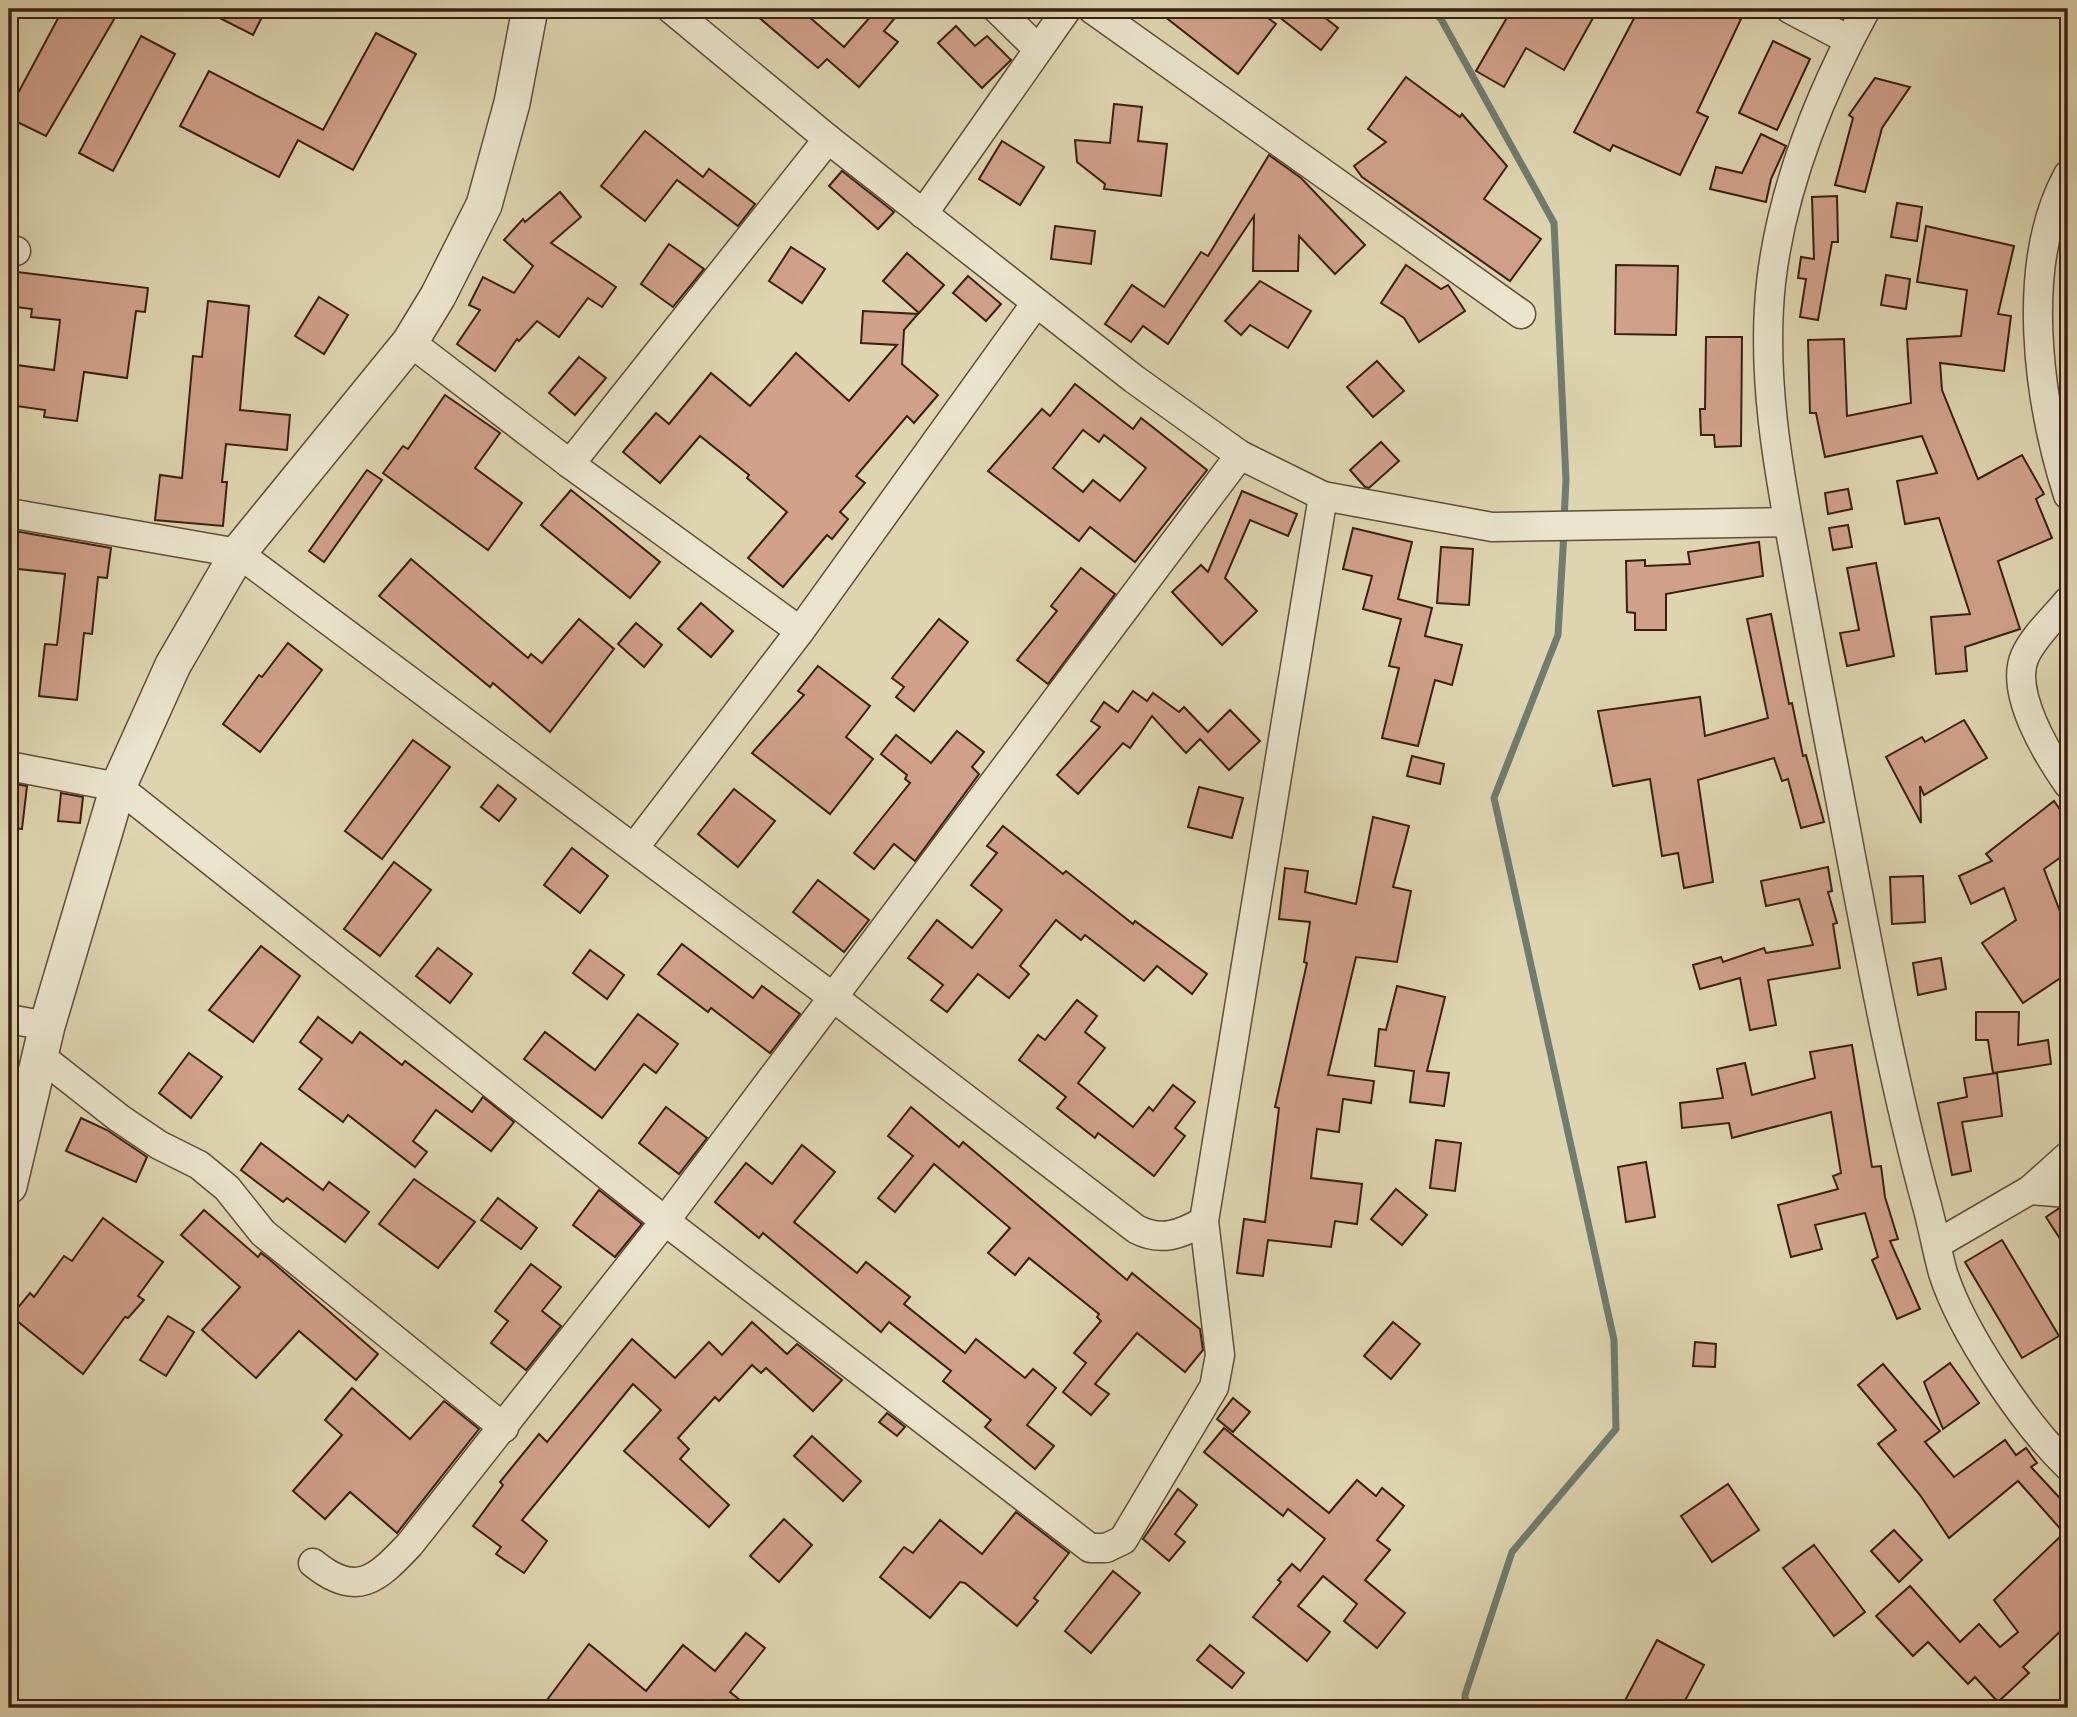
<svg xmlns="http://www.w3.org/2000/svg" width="2077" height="1717" font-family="'EB Garamond',serif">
<rect width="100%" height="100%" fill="#ded5b0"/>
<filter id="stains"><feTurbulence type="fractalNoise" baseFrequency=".00286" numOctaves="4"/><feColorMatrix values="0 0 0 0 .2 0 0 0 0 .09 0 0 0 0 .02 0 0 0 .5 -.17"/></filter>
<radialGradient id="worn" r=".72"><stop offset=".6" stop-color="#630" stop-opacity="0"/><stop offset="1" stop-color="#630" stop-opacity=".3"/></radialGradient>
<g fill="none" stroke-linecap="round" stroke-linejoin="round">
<g stroke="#6f7c6f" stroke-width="7">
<path d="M1430,9L1441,19L1554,223L1566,480L1564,520"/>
<path d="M1466,1708L1465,1695L1512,1552L1616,1429L1614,1340L1494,798L1558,635L1564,532"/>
</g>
</g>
<g fill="#d0a08a" stroke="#392013" stroke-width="2" fill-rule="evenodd">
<path d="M63,9H120L46,136L9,118V110Z"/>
<path d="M202,9H266L253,35Z"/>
<path d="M749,9H800L844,47L877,9H883L894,19L884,31L898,42L859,87L827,59L818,68Z"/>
<path d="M1155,9H1256L1276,24L1238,74Z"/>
<path d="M1269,9H1314L1338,28L1321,50Z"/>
<path d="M1512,9H1598L1564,70L1526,48L1504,87L1476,71Z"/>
<path d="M1639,9H1719L1741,19L1697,112L1708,117L1680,175L1613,145L1610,151L1574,132Z"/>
<path d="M956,26L975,46L987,36L1011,60L982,88L938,43Z"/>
<path d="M376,33L416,54L353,170L298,140L279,177L180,126L209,71L323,130Z"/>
<path d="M141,36L175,54L113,171L79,153Z"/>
<path d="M1773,41L1810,59L1777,130L1739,113Z"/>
<path d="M1406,77L1460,117L1462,114L1507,166L1484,199L1541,239L1510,281L1362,177L1354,166L1386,142L1368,129Z"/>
<path d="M1875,78L1910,87L1882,128L1865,192L1835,185L1853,118L1849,115Z"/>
<path d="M1114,104L1142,107L1138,141L1167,144L1161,196L1104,189L1105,184L1077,162L1075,140L1110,143Z"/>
<path d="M645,131L703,177L709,169L755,204L738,226L677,180L645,221L601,186Z"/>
<path d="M1761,134L1786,146L1771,179L1766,202L1710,189L1716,167L1742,173Z"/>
<path d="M1002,141L1044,167L1020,205L979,179Z"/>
<path d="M1269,155L1301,178L1365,245L1335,274L1299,236L1298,271H1253L1254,216L1168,344L1143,326L1131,342L1105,324L1132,285L1164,307L1201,252L1208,256Z"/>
<path d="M842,171L894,212L878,229L829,186Z"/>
<path d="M560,192L581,217L551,243L616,287L602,307L588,298L559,337L537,321L519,341L517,339L495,371L457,344L480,310L469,305L483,277L514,293L533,266L504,240L523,219L525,222Z"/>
<path d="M1837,196L1838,242H1832L1818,320L1800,317L1806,279L1798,278L1801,257L1814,259L1812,197Z"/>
<path d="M1897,203L1922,207L1917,241L1891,237Z"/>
<path d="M1055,226L1095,231L1091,264L1051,259Z"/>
<path d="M1926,226L2014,246L1998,314L2011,316L2004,371L1940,363L1942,390L1978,479L2022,455L2044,494L2036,499L2052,538L1998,561L2020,629L1965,647L1967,671L1936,674L1931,617L1970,614L1939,518L1905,524L1897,481L1937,473L1922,436L1825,457L1816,413H1810L1808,340L1844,339L1847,416L1911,403L1907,339L1961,336L1967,290L1917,282Z"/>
<path d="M669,244L704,269L673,307L641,284Z"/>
<path d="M791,247L825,269L802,303L769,281Z"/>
<path d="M907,253L944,285L919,313L883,281Z"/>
<path d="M1406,265L1441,289L1448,285L1465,311L1419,342L1404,318L1381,303Z"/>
<path d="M1616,265L1678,266L1676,335L1615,334Z"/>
<path d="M9,271L148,288L145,312L136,311L127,378L84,372L77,421L44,417L45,410L9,405V364L54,370L60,320L31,317L32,309L9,306Z"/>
<path d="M1886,275L1910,279L1906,309L1881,305Z"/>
<path d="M968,276L1001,304L986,321L953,293Z"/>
<path d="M1260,281L1311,311L1288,348L1250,325L1241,335L1225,321Z"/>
<path d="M319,297L348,315L324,354L295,336Z"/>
<path d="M208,301L249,306L240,410L290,415L287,450L226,444L222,482H227L223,526L155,520L160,475L182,478L193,356L202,357Z"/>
<path d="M863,311L918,314L904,330L902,364L938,395L914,423L907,416L856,476L865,483L840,512L848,519L832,539L827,535L783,587L748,558L787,512L747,478L749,475L700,436L660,483L623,452L656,413L669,424L711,373L750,406L796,353L849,401L897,345L861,343Z"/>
<path d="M1706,337H1742L1741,446L1715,447L1714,435H1701L1700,409H1705Z"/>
<path d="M579,357L606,378L575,415L549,393Z"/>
<path d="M1377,361L1404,391L1373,417L1347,387Z"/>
<path d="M1075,384L1133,429L1141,418L1207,470L1135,562L1090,527L1079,541L988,471L1042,409L1050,416ZM1083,430L1099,442L1104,435L1146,468L1120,501L1093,480L1083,492L1053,468Z"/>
<path d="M445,395L500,433L475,468L522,503L488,550L383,473L403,446L408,449Z"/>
<path d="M1381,442L1399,461L1369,488L1365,487L1350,470Z"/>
<path d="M367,470L382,480L324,562L309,551Z"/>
<path d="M1848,489L1852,509L1828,514L1825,493Z"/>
<path d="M571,490L660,562L630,598L541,525Z"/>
<path d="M1242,491L1297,514L1288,536L1250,520L1225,578L1257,611L1222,645L1172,592L1201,565L1208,572Z"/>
<path d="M1848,525L1852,547L1833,550L1829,528Z"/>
<path d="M1353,528L1412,542L1398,599L1432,608L1425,636L1462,645L1452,685L1435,680L1418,746L1382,738L1399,668L1389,666L1401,619L1363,609L1372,576L1343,569Z"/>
<path d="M9,530L111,548L107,578L98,577L92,634L84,633L77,700L39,696L45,644L57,645L65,574L9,568Z"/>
<path d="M1759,542L1763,576L1666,594V630H1635V613L1627,612L1626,561L1645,560V566L1690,564L1688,552Z"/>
<path d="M1441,547L1473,549L1469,605L1437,603Z"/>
<path d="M411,559L528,658L531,654L542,663L579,619L614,649L550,732L493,683L490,687L379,596Z"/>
<path d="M1876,563L1894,656L1847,666L1840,633L1859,630L1847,568Z"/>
<path d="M1081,568L1115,594L1048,684L1017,660L1057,611L1051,606Z"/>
<path d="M701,603L733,631L711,657L678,629Z"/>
<path d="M1771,614L1789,704L1792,703L1803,756L1806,755L1824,822L1801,828L1788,779L1782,781L1774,758L1698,780L1713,882L1684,888L1678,853L1662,856L1650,779L1613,786L1598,711L1700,697L1705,736L1768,718L1747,619Z"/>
<path d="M939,619L968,642L914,711L896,697L904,687L892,678Z"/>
<path d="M636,623L662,645L644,667L618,644Z"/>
<path d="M288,643L322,670L260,752L223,724L259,675L262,677Z"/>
<path d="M818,666L870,706L846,737L873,759L830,814L752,753L804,695L798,691Z"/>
<path d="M1133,691L1147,701L1153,693L1179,712L1184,707L1208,732L1230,710L1260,741L1229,770L1200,739L1186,753L1152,716L1130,748L1123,743L1078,794L1057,775L1100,727L1091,721L1104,702L1118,712Z"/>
<path d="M1964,720L1987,758L1924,795L1920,786L1921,823L1886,757L1922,737L1925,742Z"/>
<path d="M957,731L984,752L972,767L979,774L915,861L894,844L874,869L854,853L910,783L905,779L907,775L881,754L896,735L931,763Z"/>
<path d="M413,740L450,767L382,859L345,831Z"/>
<path d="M1412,756L1444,764L1440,784L1407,776Z"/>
<path d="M9,783L27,786L22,829L9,828Z"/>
<path d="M498,785L516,799L499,821L481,807Z"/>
<path d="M1199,787L1243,798L1232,838L1188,827Z"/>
<path d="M734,789L775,821L738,867L698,834Z"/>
<path d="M61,793L83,797L80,823L58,821Z"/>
<path d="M2054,801L2068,821V852L2044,869L2068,933V973L2023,1003L1982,943L2016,920L2004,888L1971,904L1959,876L1992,861L1986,854Z"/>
<path d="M1373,817L1409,826L1393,887L1411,891L1397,962L1356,957L1328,1075L1374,1081L1371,1103L1343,1099L1339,1132L1317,1129L1311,1178L1362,1184L1357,1224L1335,1221L1331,1247L1268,1240L1263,1276L1237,1273L1244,1219L1265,1222L1279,1108L1275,1107L1307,963L1304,962L1310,922L1279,919L1285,868L1308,871L1305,892L1356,904Z"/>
<path d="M1003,826L1063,874L1066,871L1133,924L1135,921L1207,974L1192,994L1157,966L1144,981L1085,935L1081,940L1056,920L1020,966L1029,974L1009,998L978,974L947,1012L931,1000L943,985L908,958L937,920L972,948L1002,910L971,885L997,853L987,846Z"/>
<path d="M572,848L608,876L580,913L544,885Z"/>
<path d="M394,862L431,890L380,956L344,929Z"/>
<path d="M1828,867L1832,891L1828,892L1837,923L1833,924L1840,968L1768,980L1776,1025L1750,1030L1740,978L1700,989L1693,965L1721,957L1723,962L1764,948L1766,953L1813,945L1799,899L1766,906L1761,881Z"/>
<path d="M1923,876L1925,922L1892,924L1890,877Z"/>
<path d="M818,880L869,920L844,952L793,912Z"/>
<path d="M682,944L753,998L762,986L800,1014L770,1053L711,1008L708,1012L658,974Z"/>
<path d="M261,946L300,976L253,1042L209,1010Z"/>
<path d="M438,948L472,974L450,1003L416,976Z"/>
<path d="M590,950L624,975L607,999L573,973Z"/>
<path d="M1941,958L1946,989L1918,995L1913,963Z"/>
<path d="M1397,986L1445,997L1427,1071L1449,1073L1444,1106L1410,1102L1414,1071L1375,1066L1379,1029L1386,1030Z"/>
<path d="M1077,1000L1097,1016L1085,1032L1105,1048L1078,1083L1133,1127L1149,1107L1153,1111L1173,1085L1195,1102L1175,1128L1185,1136L1154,1176L1098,1133L1095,1138L1057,1108L1066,1097L1019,1060L1038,1035L1045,1040Z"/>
<path d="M1976,1012H2019L2018,1045L2048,1040L2051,1064L1993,1073L1988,1040H1976Z"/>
<path d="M638,1014L678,1044L656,1073L644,1064L602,1118L524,1059L545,1032L595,1070Z"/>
<path d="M318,1017L352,1043L360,1032L402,1065L405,1061L472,1112L483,1097L514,1122L491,1151L436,1110L413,1141L427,1152L415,1167L348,1115L343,1122L299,1089L322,1059L300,1042Z"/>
<path d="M1852,1045L1872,1167L1881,1166L1885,1197L1898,1239L1890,1241L1920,1309L1897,1319L1872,1260L1878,1257L1865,1213L1815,1225L1822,1249L1791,1257L1778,1205L1838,1189L1833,1176L1841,1173L1831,1112L1732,1138L1729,1123L1682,1128L1680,1103L1723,1098L1717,1069L1745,1063L1752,1095L1815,1078L1810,1052Z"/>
<path d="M189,1053L222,1077L191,1118L159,1093Z"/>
<path d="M1997,1073L2002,1116L1962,1122L1971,1171L1952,1175L1938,1103L1967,1097L1964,1078Z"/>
<path d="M666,1107L707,1138L679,1174L639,1143Z"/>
<path d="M911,1107L959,1147L963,1142L1127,1280L1132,1273L1200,1329L1203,1350L1185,1372L1137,1333L1095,1384L1109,1394L1091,1415L1063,1392L1086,1363L1074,1353L1101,1321L1097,1317L1099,1314L1029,1258L1015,1275L988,1253L1010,1228L934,1164L895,1212L878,1198L913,1156L888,1136Z"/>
<path d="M81,1118L107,1130L147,1157L136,1182L66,1151Z"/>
<path d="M1436,1140L1461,1143L1455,1191L1430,1188Z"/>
<path d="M261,1143L323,1190L329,1182L369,1212L345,1242L287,1198L283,1202L241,1170Z"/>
<path d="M802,1145L835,1172L794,1222L857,1273L866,1262L910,1297L904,1304L965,1353L976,1339L1025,1378L1033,1369L1056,1388L1027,1425L1054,1446L1035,1469L985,1427L991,1420L943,1381L951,1371L889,1322L881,1332L763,1233L759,1238L715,1202L746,1163L772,1184Z"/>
<path d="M1646,1162L1655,1217L1626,1222L1618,1167Z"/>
<path d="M414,1179L475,1222L438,1268L379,1224Z"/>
<path d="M1396,1189L1427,1215L1402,1245L1371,1219Z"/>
<path d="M599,1190L642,1224L615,1257L573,1225Z"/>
<path d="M498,1198L537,1228L521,1249L481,1220Z"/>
<path d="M2058,1209H2068V1251L2046,1217Z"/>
<path d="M204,1210L258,1257L261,1253L270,1260L378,1354L356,1380L299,1331L256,1378L202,1330L240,1287L181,1235Z"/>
<path d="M103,1218L163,1262L138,1296L144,1300L128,1318L125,1317L83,1374L11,1316L30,1293L34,1297L64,1256L72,1261Z"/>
<path d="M2002,1240L2059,1336L2022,1358L1965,1262Z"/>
<path d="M531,1264L561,1287L542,1311L561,1326L526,1370L491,1343L508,1321L495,1311Z"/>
<path d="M168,1316L194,1332L166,1376L140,1360Z"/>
<path d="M752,1322L787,1354L797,1344L842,1380L813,1411L766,1368L761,1373L752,1365L719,1401L715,1397L678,1438L689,1449L680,1459L729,1505L709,1527L624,1451L661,1410L633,1384L522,1520L547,1541L524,1573L496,1554L501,1547L473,1526L503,1485L500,1482L539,1434L547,1442L632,1339L675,1378L709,1342L722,1355Z"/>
<path d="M1393,1322L1420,1344L1391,1379L1364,1356Z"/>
<path d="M1695,1342L1716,1344L1715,1367L1693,1366Z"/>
<path d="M1950,1363L1979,1403L1943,1429L1924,1382Z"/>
<path d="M1883,1364L1940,1431L1925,1442L1954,1477L2005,1440L2016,1455L2026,1448L2037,1463L2031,1467L2068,1507V1624L2023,1667L2029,1673L1998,1702L1975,1677L1968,1684L1928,1642L1913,1656L1876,1616L1910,1586L1960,1642L1979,1624L2000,1647L2018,1632L1994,1600L2064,1533L2018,1481L1949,1538L1920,1495L1878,1444L1896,1430L1858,1385Z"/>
<path d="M352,1388L410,1439L444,1401L479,1429L397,1533L350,1492L325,1519L293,1491L342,1435L325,1420Z"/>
<path d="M1233,1398L1250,1412L1233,1432L1217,1419Z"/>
<path d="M887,1413L905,1427L897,1436L879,1422Z"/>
<path d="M1224,1428L1329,1513L1357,1480L1376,1496L1382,1488L1404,1506L1377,1540L1390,1550L1365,1580L1405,1613L1377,1648L1344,1621L1357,1604L1323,1576L1298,1606L1330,1632L1307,1661L1253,1617L1281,1582L1278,1580L1292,1564L1300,1571L1325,1539L1288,1509L1283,1516L1204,1452Z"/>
<path d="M812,1436L861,1481L843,1501L794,1456Z"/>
<path d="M1728,1484L1759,1530L1712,1562L1681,1516Z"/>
<path d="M1178,1489L1197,1505L1175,1534L1185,1542L1169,1561L1143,1539Z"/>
<path d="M1016,1512L1069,1553L1034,1598L1038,1601L1017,1626L965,1583L960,1582L930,1618L880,1577L904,1547L913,1553L940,1520L982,1554Z"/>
<path d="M784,1519L812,1545L779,1582L750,1556Z"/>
<path d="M1894,1530L1922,1560L1899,1582L1871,1551Z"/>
<path d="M1814,1545L1865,1612L1834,1636L1783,1568Z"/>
<path d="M1113,1571L1140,1593L1091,1653L1065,1631Z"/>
<path d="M746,1633L765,1648L730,1692L750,1708H541L589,1644L646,1691L683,1645L715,1671Z"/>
<path d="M1657,1640L1704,1665L1681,1708H1621Z"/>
<path d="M1210,1645L1244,1673L1232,1688L1197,1660Z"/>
</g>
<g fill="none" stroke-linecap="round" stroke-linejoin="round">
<g stroke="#624d3a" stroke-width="31">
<g id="minor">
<path d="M671,9L828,139L1134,379L1240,455L1323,496L1492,527L1788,522"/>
<path d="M997,9L1038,49"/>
<path d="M1092,9L1521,314"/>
<path d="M1790,9L1849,40"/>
<path d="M1866,9C1820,93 1782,186 1771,283C1761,375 1778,468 1795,558C1807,626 1820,694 1833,762C1862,911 1887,1060 1927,1206C1933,1228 1937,1251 1943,1273C1962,1332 2024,1424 2068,1466"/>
<path d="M2068,175C2019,264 2038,401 2068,495"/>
<path d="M923,214L1067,9"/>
<path d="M9,249L16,251"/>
<path d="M410,342L570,464L800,631"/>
<path d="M570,464L828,139"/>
<path d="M9,513L238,553L834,998L1136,1229C1161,1242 1180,1235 1204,1221"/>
<path d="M2068,601C2055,617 2034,636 2025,656C2009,692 2047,754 2068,784"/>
<path d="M9,766L118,787L665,1221L1090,1548H1106L1123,1540L1214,1387L1220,1355L1204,1221L1323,496"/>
<path d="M634,848L800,631L1036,303"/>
<path d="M9,1019L47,1026"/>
<path d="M40,1056L119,1118L159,1145L199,1165L227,1188L263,1233L504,1428"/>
<path d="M2030,1190L2068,1193"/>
<path d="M1937,1244L2030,1190L2068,1156"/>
<path d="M313,1563C357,1599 377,1579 410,1544L665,1221L1240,455"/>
</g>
</g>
<g stroke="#624d3a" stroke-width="38">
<path id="tertiary" d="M9,1186L47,1026L118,787L173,665L238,553L410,342L438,296L484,205L512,103L530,9"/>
</g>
<use href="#minor" stroke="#eae4cc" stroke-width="28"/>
<use href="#tertiary" stroke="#eae4cc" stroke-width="35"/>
</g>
<rect width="2077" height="1717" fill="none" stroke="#ded5b0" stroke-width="35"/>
<rect x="10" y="10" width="2056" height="1696" fill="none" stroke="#392013" stroke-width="3.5"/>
<rect x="18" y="18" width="2042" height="1682" fill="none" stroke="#392013" stroke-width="2"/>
<rect width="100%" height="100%" filter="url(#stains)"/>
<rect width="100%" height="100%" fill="url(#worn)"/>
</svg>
